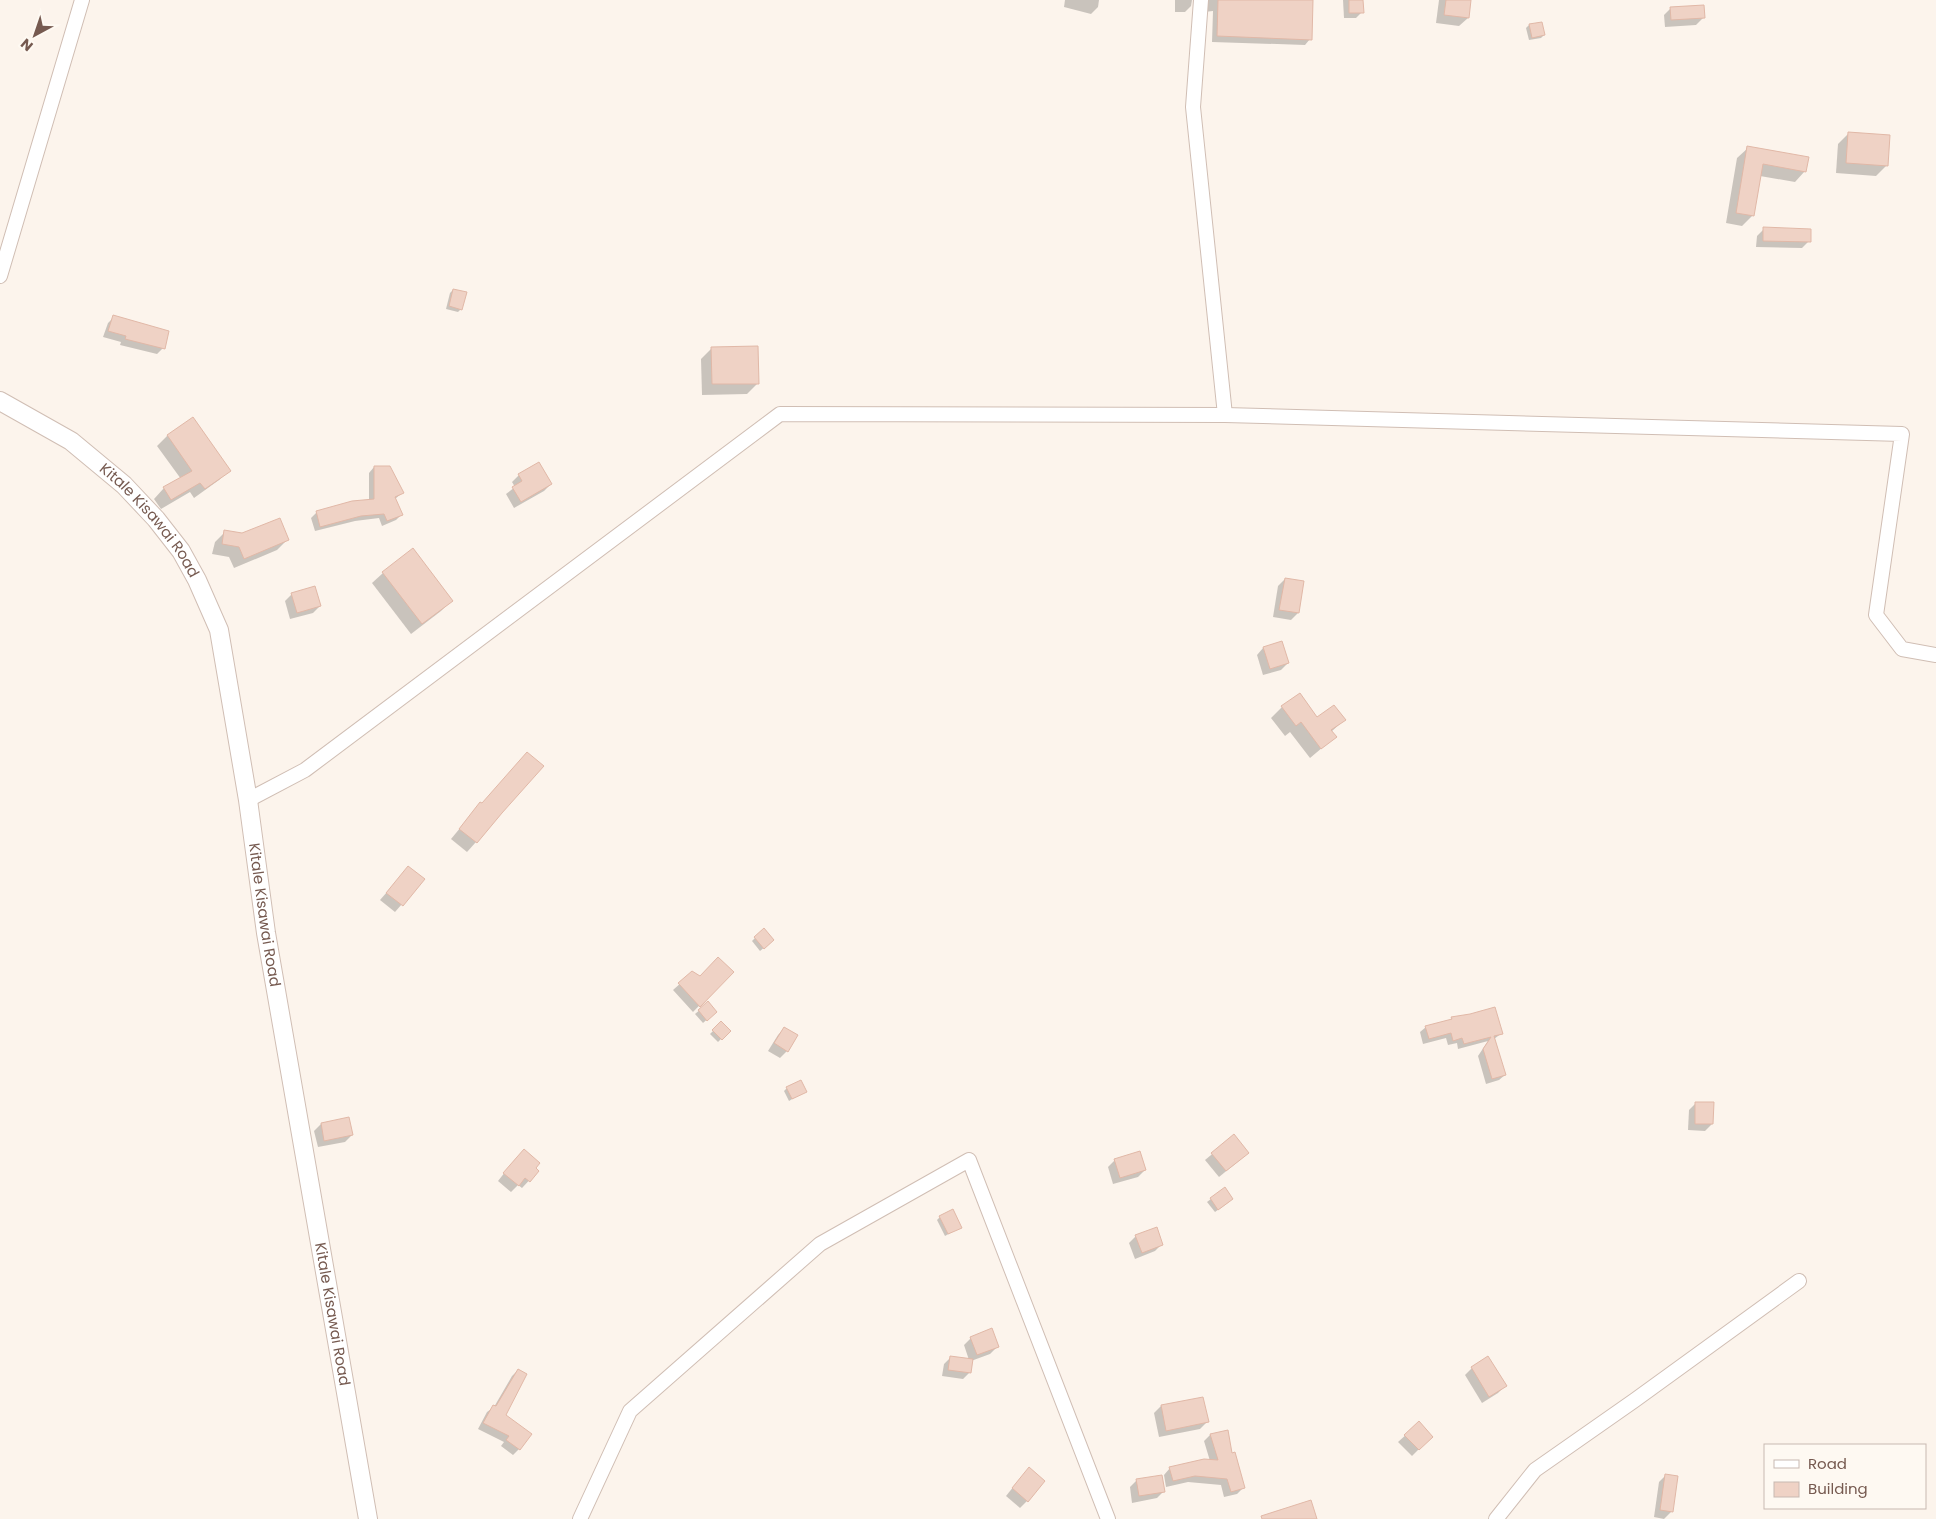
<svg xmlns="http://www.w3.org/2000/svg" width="1936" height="1519" font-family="Poppins,sans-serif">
<rect width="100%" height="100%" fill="#fcf4ec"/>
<g fill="#0003">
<path d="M1065,0H1099L1098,7L1091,14L1064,7Z"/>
<path d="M1175,0H1192L1191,6L1185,12H1175Z"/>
<path d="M1200,0H1313L1310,39L1305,45L1212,42L1213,11L1204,12Z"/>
<path d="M1343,0H1362V12L1356,18H1344Z"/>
<path d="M1439,0H1470L1468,18L1459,26L1436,23Z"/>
<path d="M1671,8L1703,18L1696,25L1665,27L1664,15Z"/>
<path d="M1529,25L1544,35L1541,38L1529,40L1526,28Z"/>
<path d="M1848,134L1887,165L1876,176L1836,173L1838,144Z"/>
<path d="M1748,148L1805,171L1795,182L1760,176L1753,215L1742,226L1726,223L1737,158Z"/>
<path d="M1764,229L1809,241L1802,248L1756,247L1757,236Z"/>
<path d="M453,290L461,309L458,312L446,309L450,293Z"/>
<path d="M114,317L163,348L157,354L120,345L121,342L103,337L108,323Z"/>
<path d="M712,348L758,383L747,394L702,395L701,359Z"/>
<path d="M192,419L229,470L219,480L194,498L190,492L161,509L154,499L164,488L181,479L157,446L167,436Z"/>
<path d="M374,467L402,493L395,499L401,515L396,520L382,526L379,518L355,521L315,531L311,518L317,512L369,500V473Z"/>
<path d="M519,475L551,484L544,491L514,508L506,494L515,487L512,482Z"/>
<path d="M225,532L287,540L277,550L234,568L229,557L212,554L215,542Z"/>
<path d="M383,573L451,601L441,611L411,634L372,583Z"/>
<path d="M1285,579L1303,582L1298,613L1291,620L1273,617L1278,586Z"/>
<path d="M292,594L320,606L313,613L290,619L285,601Z"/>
<path d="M1263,648L1288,663L1281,670L1263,675L1257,655Z"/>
<path d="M1282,707L1317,718L1344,720L1331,732L1335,737L1310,758L1290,732L1285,736L1271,718Z"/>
<path d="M480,804L476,842L467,852L451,839Z"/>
<path d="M402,875L423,880L395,912L380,900Z"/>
<path d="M755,938L770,943L760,951L752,941Z"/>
<path d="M732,972L693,1012L673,990L692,973L700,977Z"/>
<path d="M708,1003L712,1015L703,1023L695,1014Z"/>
<path d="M1452,1018L1502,1033L1494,1039L1505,1075L1499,1080L1486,1084L1478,1056L1488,1041L1458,1049L1457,1043L1448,1045L1446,1038L1423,1044L1420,1032L1426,1027L1449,1021Z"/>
<path d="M721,1023L729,1031L718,1042L710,1034Z"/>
<path d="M785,1028L787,1051L780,1058L768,1051L778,1035Z"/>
<path d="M787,1088L805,1091L789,1101L784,1091Z"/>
<path d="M1696,1103L1712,1124L1705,1131L1688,1130L1689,1110Z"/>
<path d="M321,1124L352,1135L345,1142L318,1147L314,1131Z"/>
<path d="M1234,1136L1241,1159L1219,1177L1205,1160Z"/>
<path d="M517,1157L538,1171L522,1188L518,1185L511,1192L498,1181Z"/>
<path d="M1115,1160L1145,1170L1138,1177L1113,1184L1108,1167Z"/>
<path d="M1224,1189L1229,1202L1215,1212L1207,1202Z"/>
<path d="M940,1217L961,1227L945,1236L937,1220Z"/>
<path d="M1136,1236L1162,1244L1155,1251L1135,1259L1129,1243Z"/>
<path d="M971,1338L997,1347L990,1354L971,1361L970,1372L963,1379L942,1376L944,1364L951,1357L969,1360L964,1345Z"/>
<path d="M1487,1358L1505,1386L1498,1393L1482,1403L1465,1375L1472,1368Z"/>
<path d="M518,1370L504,1416L519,1449L513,1455L501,1446L504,1442L478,1429L487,1412L494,1407L512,1376Z"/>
<path d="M1161,1406L1207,1422L1200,1429L1159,1437L1154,1413Z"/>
<path d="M1419,1423L1431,1437L1412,1456L1398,1442Z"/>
<path d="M1227,1432L1231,1455L1243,1488L1237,1494L1224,1497L1221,1485L1188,1482L1166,1487L1164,1475L1170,1468L1210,1461L1204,1441L1210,1435Z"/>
<path d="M1666,1475L1671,1512L1664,1519L1654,1517L1659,1482Z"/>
<path d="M1022,1476L1027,1501L1020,1508L1006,1496Z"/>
<path d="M1137,1480L1164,1491L1157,1498L1132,1503L1130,1487Z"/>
</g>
<g fill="#efd2c5" stroke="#e1b8a7">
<path d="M1218,0H1313L1312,40L1217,36Z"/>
<path d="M1349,0H1363L1364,13H1349Z"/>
<path d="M1446,0H1471L1469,18L1444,15Z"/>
<path d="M1704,5L1705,18L1671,20L1670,7Z"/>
<path d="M1542,22L1545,35L1532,38L1529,24Z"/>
<path d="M1848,132L1890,135L1888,166L1846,163Z"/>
<path d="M1747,146L1809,157L1806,172L1763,164L1754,216L1736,213Z"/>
<path d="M1763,227L1811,229V242L1763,241Z"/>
<path d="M453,289L467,292L462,310L449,306Z"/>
<path d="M113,315L169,331L165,349L125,339L126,336L108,331Z"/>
<path d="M758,346L759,384H712L711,347Z"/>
<path d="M193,417L231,471L205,489L200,483L171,500L163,487L192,471L167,435Z"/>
<path d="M539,462L552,484L521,502L512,487L522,481L518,474Z"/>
<path d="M374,466H390L404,493L395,497L403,515L387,521L384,514L361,516L320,527L316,511L352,501L374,499Z"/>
<path d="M280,518L289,540L244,559L239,547L222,544L224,530L242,533Z"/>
<path d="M413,548L453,601L422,624L382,572Z"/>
<path d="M1285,578L1304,581L1299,613L1279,610Z"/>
<path d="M315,586L321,606L297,613L291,593Z"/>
<path d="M1282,641L1289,663L1270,669L1263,647Z"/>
<path d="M1300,693L1317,717L1334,705L1346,720L1331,730L1337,737L1321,749L1301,722L1296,726L1281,706Z"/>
<path d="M527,752L544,766L502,813L477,843L459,829L480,802L482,803Z"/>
<path d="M408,866L425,879L403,906L386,893Z"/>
<path d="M764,928L774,940L764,949L754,937Z"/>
<path d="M718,957L734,972L700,1007L678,983L692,971L700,976Z"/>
<path d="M708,1001L717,1012L707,1021L698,1010Z"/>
<path d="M1495,1007L1503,1034L1494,1036L1506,1075L1492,1079L1483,1049L1491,1037L1464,1044L1462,1038L1453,1041L1451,1033L1429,1039L1425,1026L1452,1019L1451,1017L1470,1014Z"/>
<path d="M721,1021L731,1031L722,1040L712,1030Z"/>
<path d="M784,1027L798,1035L788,1052L774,1043Z"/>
<path d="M801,1080L807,1092L792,1099L786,1087Z"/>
<path d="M1695,1102H1714L1713,1124H1695Z"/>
<path d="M349,1117L353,1135L324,1141L321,1123Z"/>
<path d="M1234,1134L1249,1153L1226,1171L1211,1153Z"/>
<path d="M524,1149L540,1163L536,1168L539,1171L530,1182L525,1178L519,1186L503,1173Z"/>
<path d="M1140,1151L1146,1170L1120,1178L1114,1159Z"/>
<path d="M1225,1187L1233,1199L1218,1210L1210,1198Z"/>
<path d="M953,1209L962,1228L948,1234L939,1216Z"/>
<path d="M1157,1227L1163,1245L1142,1253L1135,1235Z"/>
<path d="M992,1328L999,1347L977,1355L970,1337Z"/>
<path d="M950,1356L973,1359L971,1373L948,1370Z"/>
<path d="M1488,1356L1507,1386L1489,1397L1471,1367Z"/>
<path d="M518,1369L527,1374L506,1415L532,1434L520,1450L506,1440L509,1436L483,1423L493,1405L496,1406Z"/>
<path d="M1203,1397L1209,1422L1166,1431L1161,1405Z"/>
<path d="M1419,1421L1433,1437L1419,1450L1404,1435Z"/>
<path d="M1228,1430L1232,1453L1235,1452L1245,1488L1231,1492L1227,1479L1195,1476L1173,1481L1169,1467L1204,1459L1218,1460L1210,1434Z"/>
<path d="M1029,1467L1045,1481L1028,1502L1012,1488Z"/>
<path d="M1665,1474L1678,1476L1673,1512L1660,1510Z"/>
<path d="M1162,1475L1165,1492L1139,1496L1136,1479Z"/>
<path d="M1311,1500L1317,1519H1262L1261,1516Z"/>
</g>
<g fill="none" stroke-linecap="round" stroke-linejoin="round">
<g stroke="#d0beb4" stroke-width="16">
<g id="minor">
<path d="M1201,0L1193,107L1225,415"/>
<path d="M0,276L82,0"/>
<path d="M248,800L305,770L780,414L1225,415L1902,434L1876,615L1902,649L1936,655"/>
<path d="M580,1519L630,1411L820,1244L969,1160L1108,1519"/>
<path d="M1496,1519L1535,1470L1635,1400L1799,1281"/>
</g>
</g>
<g stroke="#d0beb4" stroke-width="20">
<g id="tertiary">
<path id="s1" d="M0,401L71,441L124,485L156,519L181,551L197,580L219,630L248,800L266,933L368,1519"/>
</g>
</g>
<use href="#minor" stroke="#fff" stroke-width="14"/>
<use href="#tertiary" stroke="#fff" stroke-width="18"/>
</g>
<g text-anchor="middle" stroke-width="4" stroke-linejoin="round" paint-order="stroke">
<g font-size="15" fill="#765a50" stroke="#fef9f2">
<text dy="5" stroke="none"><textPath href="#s1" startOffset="194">Kitale Kisawai Road</textPath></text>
<text dy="5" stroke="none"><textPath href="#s1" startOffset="614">Kitale Kisawai Road</textPath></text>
<text dy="5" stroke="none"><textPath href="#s1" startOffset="1019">Kitale Kisawai Road</textPath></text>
</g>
</g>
<rect x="1764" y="1444" width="162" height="65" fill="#fef9f2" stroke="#c8b9b1"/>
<rect x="1774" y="1460" width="25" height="8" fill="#ffffff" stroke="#c8b9b1"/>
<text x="1808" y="1469" font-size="15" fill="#765a50">Road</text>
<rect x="1774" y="1482" width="25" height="15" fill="#efd2c5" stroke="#c8b9b1"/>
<text x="1808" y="1494" font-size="15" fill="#765a50">Building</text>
<g transform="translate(35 35) rotate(220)" stroke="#fef9f2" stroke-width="4" paint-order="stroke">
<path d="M0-4L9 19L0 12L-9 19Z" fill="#765a50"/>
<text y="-8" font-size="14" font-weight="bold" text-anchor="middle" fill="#765a50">N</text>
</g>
</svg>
